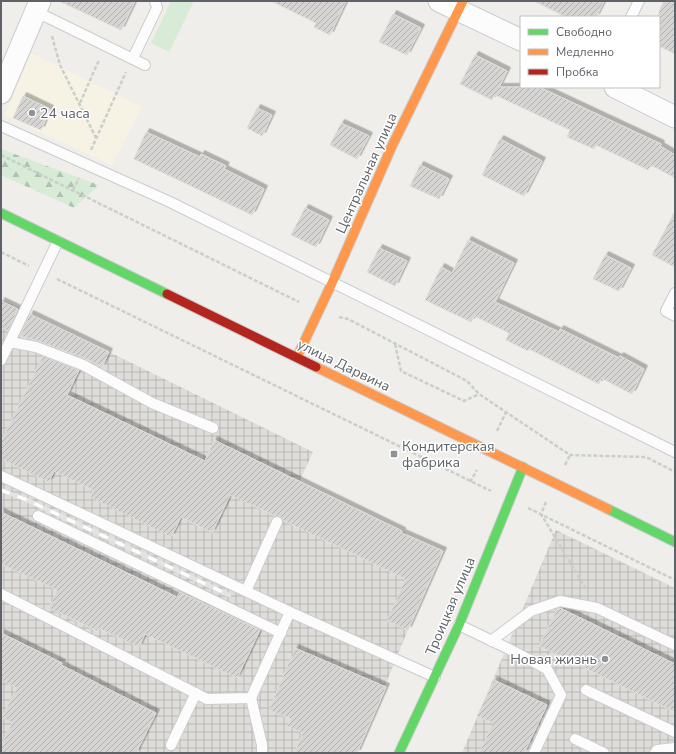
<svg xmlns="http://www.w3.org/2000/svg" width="676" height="754" font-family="'Nunito Sans',sans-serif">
<defs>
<pattern id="industrial-grid" width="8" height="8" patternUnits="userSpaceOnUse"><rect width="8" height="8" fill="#dfddda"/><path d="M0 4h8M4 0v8" fill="none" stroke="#b8b7b5"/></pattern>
<pattern id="forest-firs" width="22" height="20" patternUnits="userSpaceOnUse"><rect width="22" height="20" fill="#d8ebd6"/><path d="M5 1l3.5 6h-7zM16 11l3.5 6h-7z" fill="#b2c2b1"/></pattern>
<pattern id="building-hatch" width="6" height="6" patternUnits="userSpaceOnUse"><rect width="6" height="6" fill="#d6d5d3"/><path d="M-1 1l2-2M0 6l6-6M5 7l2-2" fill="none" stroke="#b1b0af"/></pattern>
<filter id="shadow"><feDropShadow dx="3.5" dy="-3.5" stdDeviation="0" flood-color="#0004"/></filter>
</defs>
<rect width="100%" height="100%" fill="#efeeea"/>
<path fill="#f7f3e4" d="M31,53L142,107L112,165L4,116Z"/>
<g fill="url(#industrial-grid)">
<path d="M1,299L313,452L299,482L402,531L413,538L443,551L408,630L357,753H1Z"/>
<path d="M556,530L675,588V753H462Z"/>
</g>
<path fill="url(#forest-firs)" d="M1,149L99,185L74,208L1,175Z"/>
<path fill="#d8ebd6" d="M171,1H194L169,52L151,43Z"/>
<g fill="url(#building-hatch)" stroke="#deddd9" filter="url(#shadow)">
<path d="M59,1H135L121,30Z"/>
<path d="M271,1H346L330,35L314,27L316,23Z"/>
<path d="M534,1H604L596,17H566Z"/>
<path d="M664,1H675V54L659,46V11Z"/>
<path d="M393,14L421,28L407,55L379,42Z"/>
<path d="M475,55L507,71L499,87H539L661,144L660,146L675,155V178L651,165L648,170L596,145L594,149L567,137L570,130L495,95L492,100L460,84Z"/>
<path d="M23,96L50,109L41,130L13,118Z"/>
<path d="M257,108L272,115L262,136L247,128Z"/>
<path d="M341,123L369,136L357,159L330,145Z"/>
<path d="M146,132L200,157L201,154L226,166L224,169L264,189L252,215L134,159Z"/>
<path d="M500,139L542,161L524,196L482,175Z"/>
<path d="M420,165L449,179L439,199L410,186Z"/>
<path d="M305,208L329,220L316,247L291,235Z"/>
<path d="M675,211V267L652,255Z"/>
<path d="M468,240L514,263L495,302L559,332L560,329L619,358L620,356L644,369L632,394L601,378L599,384L529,349L528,351L506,340L509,333L474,316L471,322L425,300L441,267L452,273Z"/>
<path d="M379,248L407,261L395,286L367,272Z"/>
<path d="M605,255L631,268L619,291L593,279Z"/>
<path d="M1,301L18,309L8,331L1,327Z"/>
<path d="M30,314L109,352L102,367L84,358L38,341L20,336Z"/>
<path d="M43,356L79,370L67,395L205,461L214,440L402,531V533L443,551L408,630L387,621L405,579L283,520L280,516H275L230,495L212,533L181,517L171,537L90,497L93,490L54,471L49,482L1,459V442Z"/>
<path d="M1,512L177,597L180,592L260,630L237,678L145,634L139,647L98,628L97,631L49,608L57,590L1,564Z"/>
<path d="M560,608L675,664V712L539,646L557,609Z"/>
<path d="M1,633L62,663L61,665L156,713L136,753H1V745L12,723L2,717L17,688L1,680Z"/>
<path d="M295,648L386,687L357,753H294L303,733L287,726L291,719L269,710Z"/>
<path d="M494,680L547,705L524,753H479L493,723L477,716Z"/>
</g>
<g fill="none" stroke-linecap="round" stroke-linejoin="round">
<g stroke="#cbcccc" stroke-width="12">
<g id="lane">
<path d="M34,12L47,17L145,65"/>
<path d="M631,17L639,1"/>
<path d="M133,58L157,8L155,1"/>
<path d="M1,126L170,202L675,452"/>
<path d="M675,293L666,311L675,316"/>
<path d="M10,342L36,347L83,365L152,403L213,428"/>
<path d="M1,360L58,241"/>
<path d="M1,476L290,612L435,677"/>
<path d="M38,516L281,633"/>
<path d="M246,591L277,522"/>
<path d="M1,594L207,699L251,698L290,612"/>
<path d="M459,625L507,648L547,669L561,695L534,753"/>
<path d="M491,641L531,611L560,601L597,608L675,645"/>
<path d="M586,690L675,732"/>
<path d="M251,698L262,745V753"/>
<path d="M575,739L604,753"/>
<path d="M171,745L196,693"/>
<path d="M655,753L657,750L675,748"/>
</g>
</g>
<g stroke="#cbcccc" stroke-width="23">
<g id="street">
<path d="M439,1L521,40"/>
<path d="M615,87L675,117"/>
<path d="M1,93L40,1"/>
</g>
</g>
<g stroke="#cacacb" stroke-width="11">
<g id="fast">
<path d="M1,213L167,294"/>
<path d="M608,509L675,542"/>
<path d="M399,753L459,625L523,467"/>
</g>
</g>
<g stroke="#cacacb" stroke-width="11">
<g id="slow">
<path d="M297,357L332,283L392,146L463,1"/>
<path d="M316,367L608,509"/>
</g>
</g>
<g stroke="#cacacb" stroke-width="11">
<path id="jam" d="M167,294L316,367"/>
</g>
<g stroke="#cacfcc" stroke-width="2.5" stroke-dasharray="4 2" stroke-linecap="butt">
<path d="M52,36L60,65L96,138"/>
<path d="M80,103L99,60"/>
<path d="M91,150L126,72"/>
<path d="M1,155L299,302"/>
<path d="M73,190L79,178"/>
<path d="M1,252L29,266"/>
<path d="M57,279L491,491"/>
<path d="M339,317L348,319L467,381L479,394L570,455L646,457L675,472"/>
<path d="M395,344L401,371L464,401L479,394"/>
<path d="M497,431L506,412"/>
<path d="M565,465L570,455"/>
<path d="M470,482L477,470"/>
<path d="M546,502L541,514L586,589"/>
<path d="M528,508L675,580"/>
</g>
<use href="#lane" stroke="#fdfcfc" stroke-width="10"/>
<use href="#street" stroke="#fdfcfc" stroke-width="21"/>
<use href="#fast" stroke="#63d668" stroke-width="9"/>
<use href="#slow" stroke="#ff974d" stroke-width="9"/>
<use href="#jam" stroke="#b3261e" stroke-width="9"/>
<g stroke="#e4e4e4" stroke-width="4.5">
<path id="rail" d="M1,490L27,500L229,595"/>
</g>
<use href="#rail" stroke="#fff" stroke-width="3" stroke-dasharray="9" stroke-linecap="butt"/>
</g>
<g fill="#919496" stroke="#fff" stroke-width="1.5">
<circle cx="32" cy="113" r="4"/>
<rect x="390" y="450" width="8" height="8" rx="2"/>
<circle cx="605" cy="659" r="4"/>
</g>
<g text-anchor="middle" stroke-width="3" stroke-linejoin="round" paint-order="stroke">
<g font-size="14" fill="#5f6368" stroke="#fff" text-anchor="start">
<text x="40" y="118">24 часа</text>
<text x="402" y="451">Кондитерская<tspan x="402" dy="16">фабрика</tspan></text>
<text x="597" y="664" text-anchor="end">Новая жизнь</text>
</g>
<g font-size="14" fill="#5f6368" stroke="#fff">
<text transform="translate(366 173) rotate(-66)" y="5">Центральная улица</text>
<text transform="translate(344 365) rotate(26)" y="5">улица Дарвина</text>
<text transform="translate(450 606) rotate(-67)" y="5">Троицкая улица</text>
</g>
</g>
<rect width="676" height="754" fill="none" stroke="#5f6368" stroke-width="4"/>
<rect x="520" y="16" width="140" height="72" fill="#ffffff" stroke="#bfc1c3"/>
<rect x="528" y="29" width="20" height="6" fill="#63d668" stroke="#bfc1c3"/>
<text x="556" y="36" font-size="12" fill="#5f6368">Свободно</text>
<rect x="528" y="49" width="20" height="6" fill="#ff974d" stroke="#bfc1c3"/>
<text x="556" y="56" font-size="12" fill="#5f6368">Медленно</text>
<rect x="528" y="69" width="20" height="6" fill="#b3261e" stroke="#bfc1c3"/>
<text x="556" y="76" font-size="12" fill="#5f6368">Пробка</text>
</svg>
